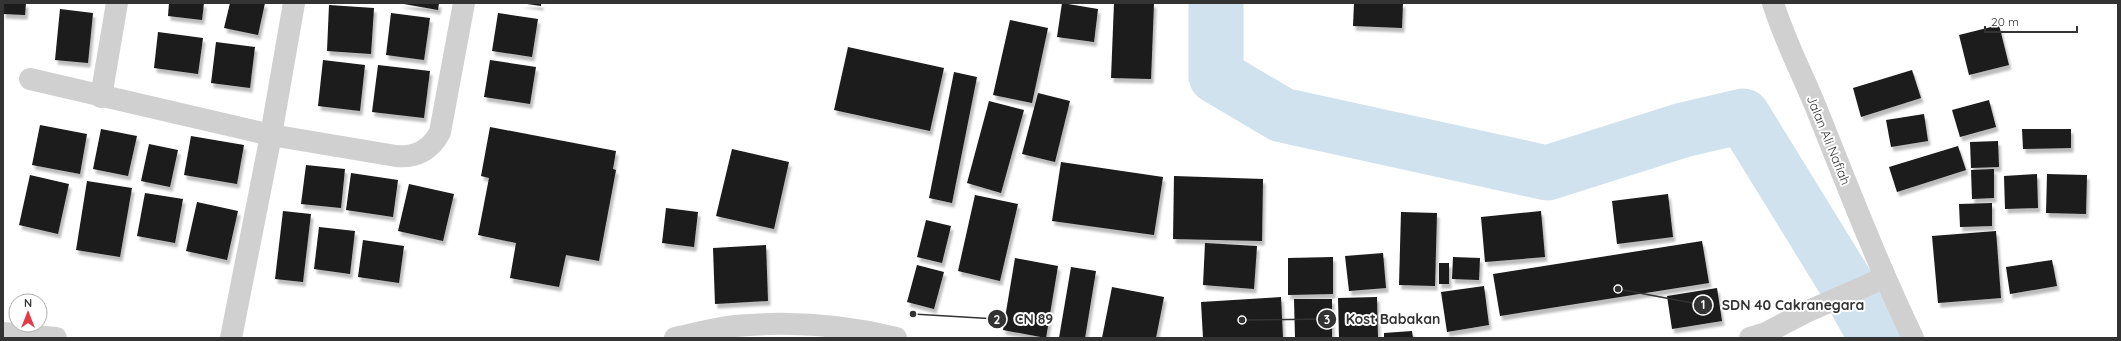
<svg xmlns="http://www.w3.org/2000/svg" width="2121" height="341" font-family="Quicksand,sans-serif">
<defs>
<filter id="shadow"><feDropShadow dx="2.5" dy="4.5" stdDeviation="1" flood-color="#0004"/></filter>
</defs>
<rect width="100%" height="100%" fill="#fff"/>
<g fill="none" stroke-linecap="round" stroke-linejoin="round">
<path stroke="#cfe2ee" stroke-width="55" d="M1216,3V76L1282,115L1547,173L1683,130L1743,116L1847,285L1876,338"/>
</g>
<g fill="#1a1a1a" filter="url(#shadow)">
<path d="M3,3H26L25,15L3,14Z"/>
<path d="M169,3H204L202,20L168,16Z"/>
<path d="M230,3H265L258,35L224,28Z"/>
<path d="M398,3H439L438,10Z"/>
<path d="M520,3H541V6Z"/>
<path d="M1062,3L1098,9L1094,42L1057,37Z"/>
<path d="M1114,3H1154L1151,79L1111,78Z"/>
<path d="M1354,3H1403L1402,28L1353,26Z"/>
<path d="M329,5L374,8L371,54L327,51Z"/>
<path d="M60,9L93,13L88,63L55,60Z"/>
<path d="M391,13L430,18L424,60L386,55Z"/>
<path d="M498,13L538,19L532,57L492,51Z"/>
<path d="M1010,20L1048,28L1032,103L993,95Z"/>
<path d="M1999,25L2009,65L1969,75L1959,35Z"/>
<path d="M158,32L203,38L198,74L154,68Z"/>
<path d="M216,42L255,47L250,88L211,83Z"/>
<path d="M848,47L944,68L930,131L834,110Z"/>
<path d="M323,60L365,65L360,111L318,106Z"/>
<path d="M490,60L536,67L530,104L484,97Z"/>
<path d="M378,65L430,71L424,118L372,112Z"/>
<path d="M1912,70L1921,98L1861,117L1853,88Z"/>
<path d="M954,72L977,77L952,203L929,198Z"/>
<path d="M1038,93L1070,101L1055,162L1022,154Z"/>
<path d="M1989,100L1996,127L1960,137L1952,110Z"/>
<path d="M989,101L1024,110L1001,193L967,183Z"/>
<path d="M1924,114L1928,141L1891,147L1886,120Z"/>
<path d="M40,125L87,134L80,174L32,165Z"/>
<path d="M490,127L616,151L613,169L616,170L599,261L566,255L559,287L510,278L516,243L478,235L489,178L481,176Z"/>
<path d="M101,129L137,136L128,176L93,169Z"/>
<path d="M2022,129H2071V148L2023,149Z"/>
<path d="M191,136L244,145L237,184L184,175Z"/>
<path d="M1998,141L1999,167L1971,168L1970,142Z"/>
<path d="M149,144L178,150L170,187L141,181Z"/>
<path d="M1958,146L1966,170L1897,192L1889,167Z"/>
<path d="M732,149L789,162L774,229L716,216Z"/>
<path d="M1061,162L1163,177L1154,235L1052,221Z"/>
<path d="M306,165L345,169L341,208L301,204Z"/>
<path d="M1994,169V198L1972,199L1971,170Z"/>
<path d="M351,173L398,180L393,217L346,210Z"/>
<path d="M2037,174L2038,208L2005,209L2004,176Z"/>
<path d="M2047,174L2087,175L2086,214L2046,213Z"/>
<path d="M30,175L69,184L58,234L19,225Z"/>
<path d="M1174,176L1263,179L1262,241L1173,239Z"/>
<path d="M87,181L132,188L120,257L76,250Z"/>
<path d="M409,184L454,194L443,241L398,231Z"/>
<path d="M145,193L183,199L175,243L137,236Z"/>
<path d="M1668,194L1673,237L1617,244L1612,201Z"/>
<path d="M975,195L1018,204L1000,281L958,271Z"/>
<path d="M197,202L238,211L227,260L186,251Z"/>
<path d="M1992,203V226L1960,227L1959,204Z"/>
<path d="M666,208L698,212L694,247L662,243Z"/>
<path d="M283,211L311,214L303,282L275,279Z"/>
<path d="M1541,211L1545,257L1485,262L1481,217Z"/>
<path d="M1401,212L1437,213L1435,286L1399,285Z"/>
<path d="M926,220L951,226L942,263L917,257Z"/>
<path d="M319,227L355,231L350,274L314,269Z"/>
<path d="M1996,231L2001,298L1938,303L1932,236Z"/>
<path d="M363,240L404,246L399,283L358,277Z"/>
<path d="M1702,241L1709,283L1500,316L1493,274Z"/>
<path d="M1205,243L1257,246L1254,289L1203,285Z"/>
<path d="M766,245L768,301L715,304L713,248Z"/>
<path d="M1383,253L1386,288L1349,291L1345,256Z"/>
<path d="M1333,257V294L1288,295V258Z"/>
<path d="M1453,257L1480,258L1479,280L1452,279Z"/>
<path d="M1015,258L1058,266L1046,338L1003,330Z"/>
<path d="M2052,260L2057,286L2010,294L2006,267Z"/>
<rect x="1439" y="263" width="10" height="21"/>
<path d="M917,265L944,272L934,309L907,302Z"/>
<path d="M1071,267L1096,271L1085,338H1059Z"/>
<path d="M1484,286L1489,325L1447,332L1441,292Z"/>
<path d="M1112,287L1164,297L1156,338H1102Z"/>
<path d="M1717,288L1722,321L1672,329L1667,296Z"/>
<path d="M1281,297L1283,338H1203L1201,302Z"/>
<path d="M1377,297L1378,338H1339L1338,298Z"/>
<path d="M1294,299H1332V338H1295Z"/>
<path d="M1412,331L1413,338H1384V333Z"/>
</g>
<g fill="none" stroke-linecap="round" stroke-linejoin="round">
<g stroke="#d0d0d0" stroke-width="22">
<path d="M1773,3C1785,42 1804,77 1819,115C1849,190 1878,265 1913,338"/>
<path d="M30,79L271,135L396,156C416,158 431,150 440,132L464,3"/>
<path d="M101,97L117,3"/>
<path d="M3,333L56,338"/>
<path d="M231,338L271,135L294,3"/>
<path d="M675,338C695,334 715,328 735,326C789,321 844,325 896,338"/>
<path d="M1750,338L1766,333L1806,312L1884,278"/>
</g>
</g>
<g text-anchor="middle" stroke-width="4" stroke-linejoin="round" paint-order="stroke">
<g font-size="13" fill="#333" stroke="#fff">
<text transform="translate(1829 140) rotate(68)" y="5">Jalan Ali Nafiah</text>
</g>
</g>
<path fill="none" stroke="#333" stroke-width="1.5" d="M1618 289L1703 305M913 314L997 319M1242 320L1327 319"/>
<g fill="#333" stroke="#fff" stroke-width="1.5">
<circle cx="1618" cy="289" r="4"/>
<circle cx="913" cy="314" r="4"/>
<circle cx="1242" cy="320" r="4"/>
<circle cx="1703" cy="305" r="10"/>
<circle cx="997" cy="319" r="10"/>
<circle cx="1327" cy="319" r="10"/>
</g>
<g font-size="12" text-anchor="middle" font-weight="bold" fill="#fff">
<text x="1703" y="309">1</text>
<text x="997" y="324">2</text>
<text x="1327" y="324">3</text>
</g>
<g font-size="14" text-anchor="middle" font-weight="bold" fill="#333" stroke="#fff" stroke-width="4" stroke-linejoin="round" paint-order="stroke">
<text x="1793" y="310">SDN 40 Cakranegara</text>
<text x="1034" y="324">CN 89</text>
<text x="1393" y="324">Kost Babakan</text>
</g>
<rect width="2121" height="341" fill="none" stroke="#333333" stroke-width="8"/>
<g transform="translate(28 313)"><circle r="19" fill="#ffffff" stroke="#adadad"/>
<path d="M0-3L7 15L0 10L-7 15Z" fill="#e63946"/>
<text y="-6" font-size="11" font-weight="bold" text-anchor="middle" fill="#333333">N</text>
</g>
<path d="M1985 26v6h92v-6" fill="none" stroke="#333333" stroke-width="2"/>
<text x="1991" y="26" font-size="12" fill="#333333" stroke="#ffffff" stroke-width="3" paint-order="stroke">20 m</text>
</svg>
